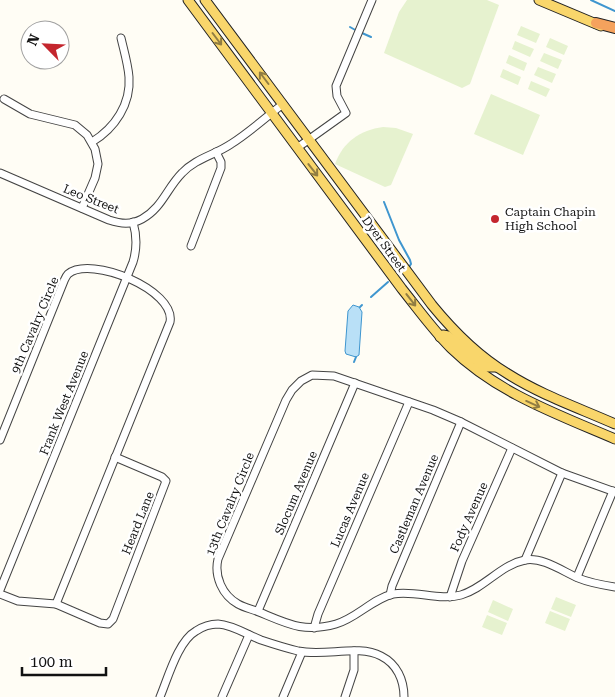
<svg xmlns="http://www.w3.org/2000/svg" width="615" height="697" font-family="'Roboto Serif',serif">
<rect width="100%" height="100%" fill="#fffdf5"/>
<g fill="#e6f2cf">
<path d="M407,0H487L499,5L470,84L462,88L384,53L399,12Z"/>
<path d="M521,26L540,34L536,43L517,35Z"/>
<path d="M550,38L568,46L564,55L546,47Z"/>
<path d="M515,41L534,49L530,57L512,49Z"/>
<path d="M544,53L562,60L558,69L540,61Z"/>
<path d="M509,55L527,63L524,71L506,63Z"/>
<path d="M538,67L556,74L552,83L534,75Z"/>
<path d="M503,69L521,77L518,85L500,77Z"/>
<path d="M531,81L550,89L546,97L528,89Z"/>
<path d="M491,94L540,115L523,155L474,134Z"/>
<path d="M383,127L396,128L413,134L391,185L385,187L335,164C343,142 360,130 383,127Z"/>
<path d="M556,597L576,605L571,617L551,609Z"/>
<path d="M493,600L513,609L508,621L488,612Z"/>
<path d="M550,611L570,619L565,631L545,623Z"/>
<path d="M487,615L507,623L502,635L482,627Z"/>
</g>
<path fill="#b9e0f7" stroke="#3f96cf" d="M353,305L359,307L362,312L359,355L356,357L346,354L345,351L348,311Z"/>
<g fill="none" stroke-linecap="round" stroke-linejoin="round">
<g stroke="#3f96cf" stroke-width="2">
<path d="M591,0L615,11"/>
<path d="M350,27L357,31"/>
<path d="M362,33L371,37"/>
<path d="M384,202L399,240L410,260L411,264L409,267"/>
<path d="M371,297L388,282"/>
<path d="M360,307L362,305"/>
<path d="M354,362L356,357"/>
</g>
<g stroke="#444" stroke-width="9">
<g id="minor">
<path d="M4,99L30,114L75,125L87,135L95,149L98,164L95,178L82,208"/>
<path d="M92,142C115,128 131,104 129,77C128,64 124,51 121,38"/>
<path d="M297,148L346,113L337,96L336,86L372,0"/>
<path d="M0,173L109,220C121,224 131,225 142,219C162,208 167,188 182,173C196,158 215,155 231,144C250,132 266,117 283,104"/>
<path d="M191,246L221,168V162L216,152"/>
<path d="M0,440L64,281C65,279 66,276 68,274C91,255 176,290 170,322L56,604"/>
<path d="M615,492L562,473L461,422L433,410L334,376L312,375L301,381L292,390L286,400L218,559C214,576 222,595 238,604C245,608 252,609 259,612C288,624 304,633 336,624C357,618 372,599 393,594C416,590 439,601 461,595C485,588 500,565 525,560C543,557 562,571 578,578C590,583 602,585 615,587"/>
<path d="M525,560L562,473"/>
<path d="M577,577L613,491"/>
<path d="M0,590L133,262C137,249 137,236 133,222"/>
<path d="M0,594L18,601L56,604L100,623L108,624L113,619L166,481L162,477L115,457"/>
<path d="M390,595L392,586L461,422"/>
<path d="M450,597L462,561L512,448"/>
<path d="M258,611L355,383"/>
<path d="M314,628L318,614L409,402"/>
<path d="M160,697C168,678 178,641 196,631C202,627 211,624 218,624C233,625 248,635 261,640C273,644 286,648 298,651C325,657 358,644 381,656C397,664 404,680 404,697"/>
<path d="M222,697L249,635"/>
<path d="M283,697L302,652"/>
<path d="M345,697L354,670V651"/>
</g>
</g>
<g stroke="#222" stroke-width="11">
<g id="major">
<path d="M188,0L402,289C418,309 433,330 451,348C497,393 557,414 615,439"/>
<path d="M205,0L432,305C454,332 478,356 508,374C541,395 579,408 615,424"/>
<path d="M539,0L601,26"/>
<path d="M440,337L443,335L448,336L485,367H496"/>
</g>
</g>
<g stroke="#222" stroke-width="12">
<path id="highway" d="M596,23L615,28"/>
</g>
<use href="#minor" stroke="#fff" stroke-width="7"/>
<use href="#major" stroke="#f9d66b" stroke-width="9"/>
<use href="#highway" stroke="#f5a25d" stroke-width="10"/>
</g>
<defs><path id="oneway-shaft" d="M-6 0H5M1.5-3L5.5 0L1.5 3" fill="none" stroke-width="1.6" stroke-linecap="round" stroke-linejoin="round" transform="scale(1.25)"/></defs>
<g stroke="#917d42">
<use href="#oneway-shaft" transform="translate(217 39) rotate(53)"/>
<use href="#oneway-shaft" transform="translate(264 78) rotate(-127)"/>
<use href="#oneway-shaft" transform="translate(313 170) rotate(52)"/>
<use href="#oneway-shaft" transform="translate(411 300) rotate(52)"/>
<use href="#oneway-shaft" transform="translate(533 404) rotate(24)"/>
</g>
<circle fill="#c4262e" stroke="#fff" stroke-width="2" cx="495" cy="219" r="5"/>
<g text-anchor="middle" stroke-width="5" stroke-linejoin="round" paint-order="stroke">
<g font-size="12" fill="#111" stroke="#fff">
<text transform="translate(91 199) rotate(22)" y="4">Leo Street</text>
<text transform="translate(384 244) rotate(54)" y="4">Dyer Street</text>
<text transform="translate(35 325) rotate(-67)" y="4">9th Cavalry Circle</text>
<text transform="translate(64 403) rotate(-68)" y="4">Frank West Avenue</text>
<text transform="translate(296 493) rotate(-67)" y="4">Slocum Avenue</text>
<text transform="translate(230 504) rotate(-68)" y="4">13th Cavalry Circle</text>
<text transform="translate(414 504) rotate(-67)" y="4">Castleman Avenue</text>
<text transform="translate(350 510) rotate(-67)" y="4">Lucas Avenue</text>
<text transform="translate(469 517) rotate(-66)" y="4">Fody Avenue</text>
<text transform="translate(138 523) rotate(-68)" y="4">Heard Lane</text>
</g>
<g font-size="12" fill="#111" stroke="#fff" text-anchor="start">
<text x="505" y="216">Captain Chapin<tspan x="505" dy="14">High School</tspan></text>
</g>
</g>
<g transform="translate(45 45) rotate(294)"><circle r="24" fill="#ffffff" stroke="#a0a0a0"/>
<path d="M0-4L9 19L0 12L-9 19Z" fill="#c4262e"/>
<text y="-8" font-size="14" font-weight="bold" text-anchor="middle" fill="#111111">N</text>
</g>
<path d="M22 667v8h84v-8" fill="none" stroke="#111111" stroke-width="2.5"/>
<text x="30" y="667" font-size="15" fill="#111111" stroke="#ffffff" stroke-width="4" paint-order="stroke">100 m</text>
</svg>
